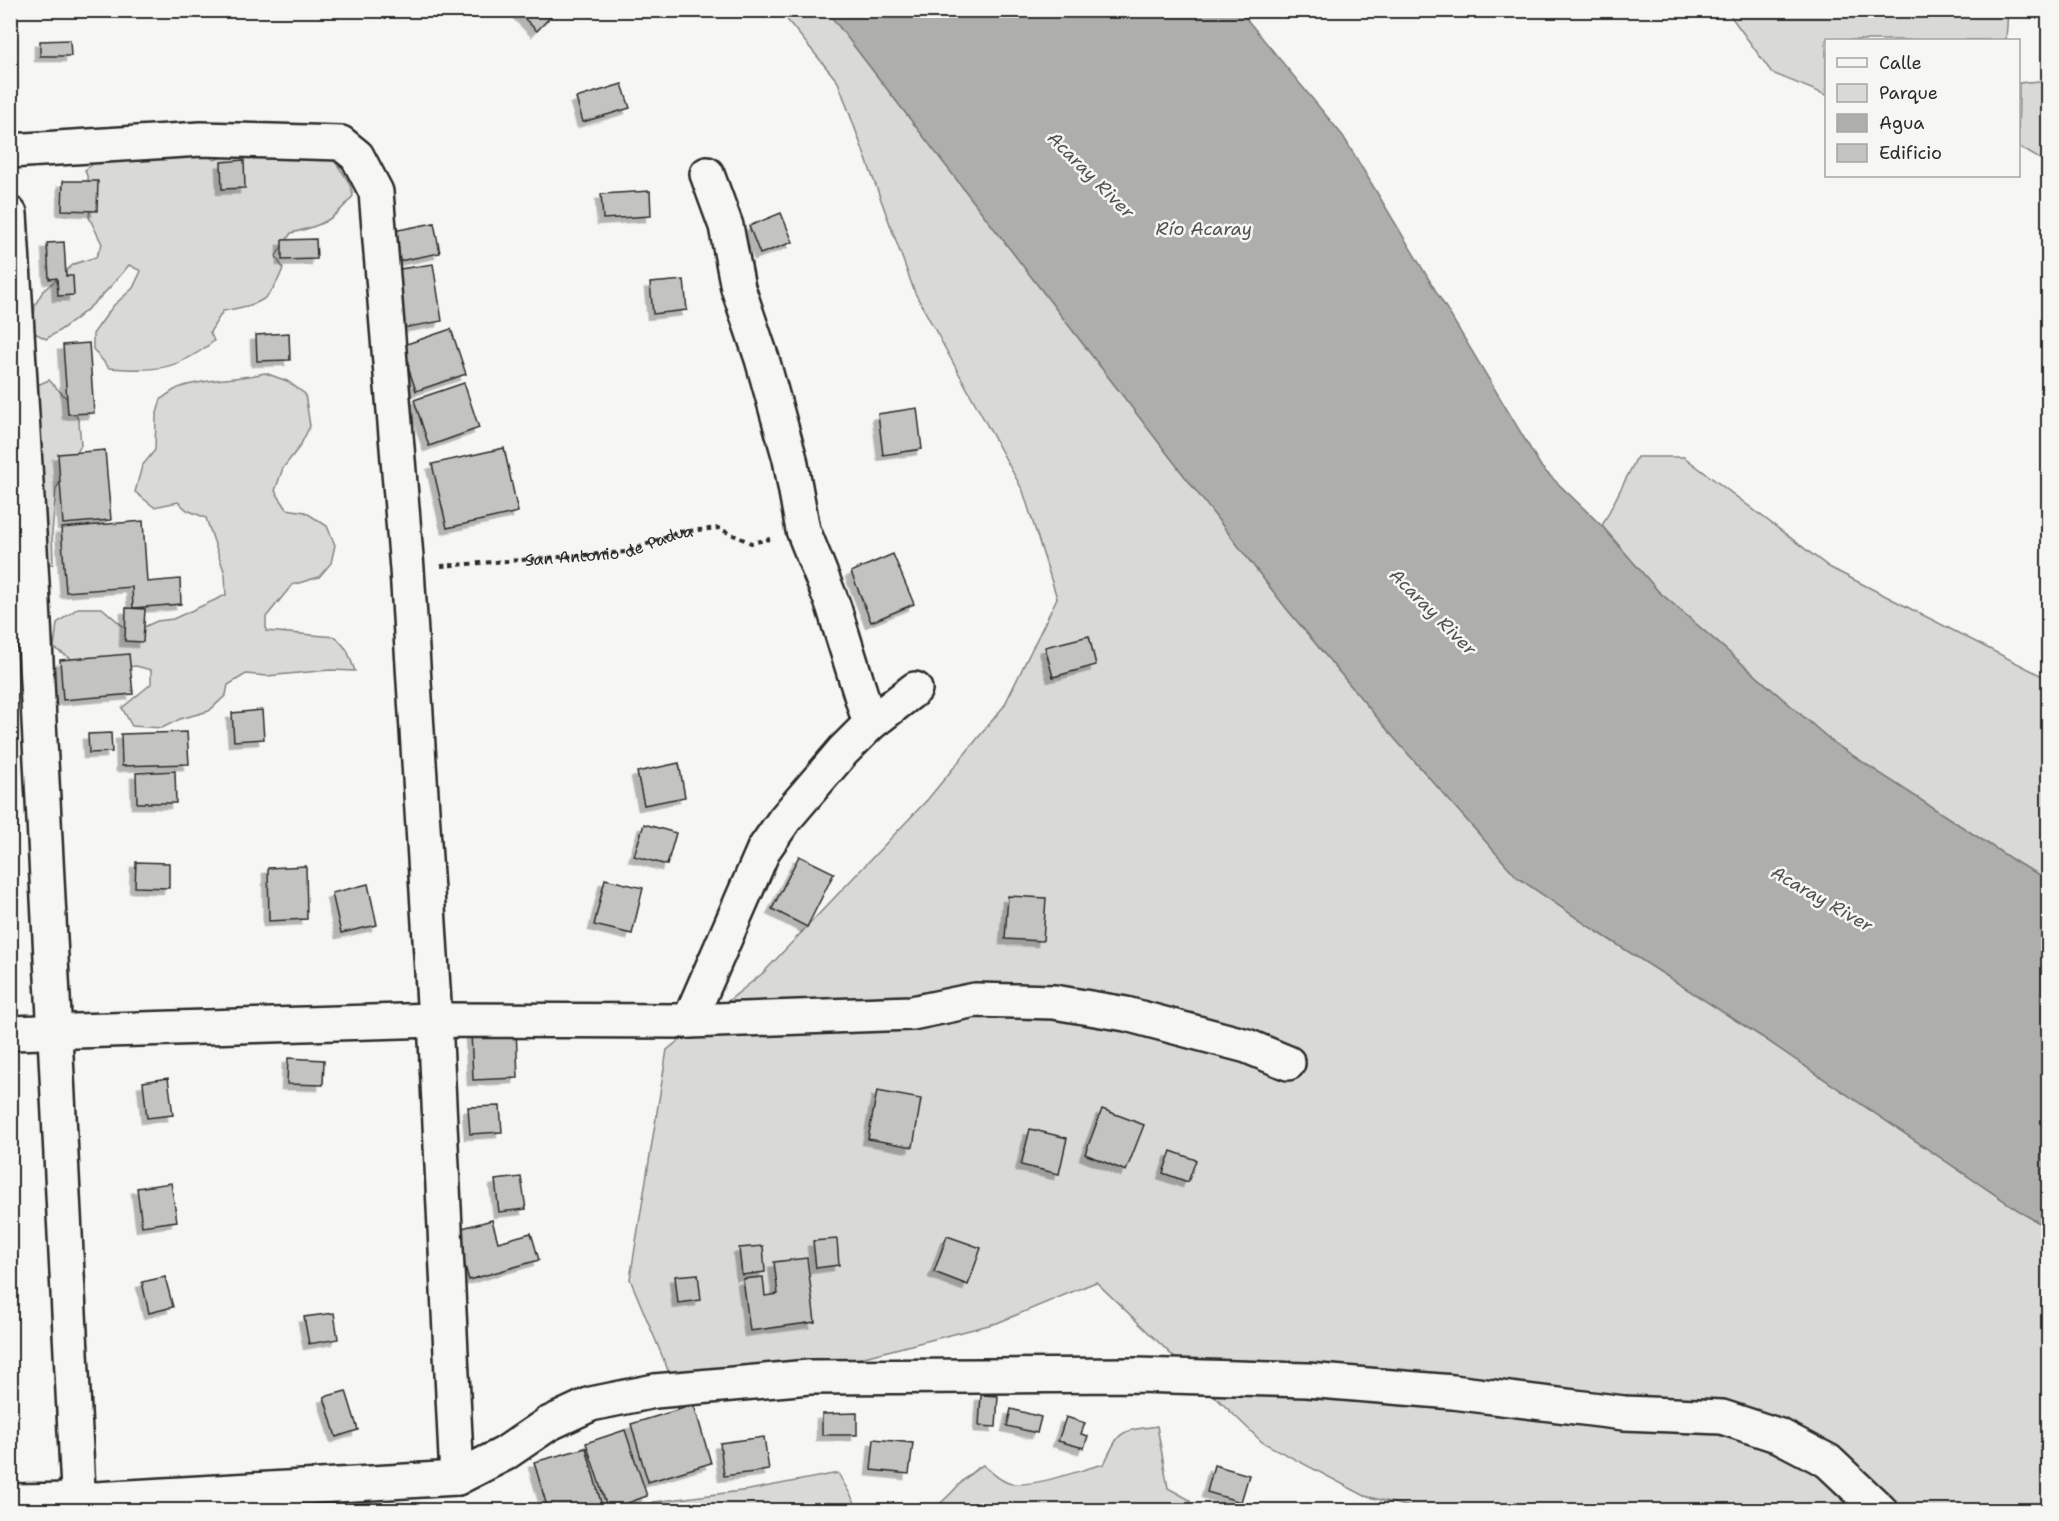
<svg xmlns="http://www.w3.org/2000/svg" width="2059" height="1521" font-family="'Shantell Sans',sans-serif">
<defs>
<filter id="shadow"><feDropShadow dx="-5.5" dy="5.5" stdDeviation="0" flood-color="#0004"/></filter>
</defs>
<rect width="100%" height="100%" fill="#f6f6f2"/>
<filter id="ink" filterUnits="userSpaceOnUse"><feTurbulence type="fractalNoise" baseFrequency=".0167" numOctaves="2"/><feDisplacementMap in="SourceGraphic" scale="12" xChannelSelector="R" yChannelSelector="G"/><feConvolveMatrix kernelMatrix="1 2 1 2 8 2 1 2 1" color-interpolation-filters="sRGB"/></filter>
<g filter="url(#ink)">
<g fill="#d9d9d5" stroke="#828280" stroke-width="1.5">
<path d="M780,11H827L1286,608L1395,739L1517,877L1593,929L1762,1037L2024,1214L2048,1228V1510H1422L1365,1496L1262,1442L1096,1282L997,1323L782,1378L673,1382L630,1279L667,1050L763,973L928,799L1004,706L1057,598L1023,491L915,293L838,82Z"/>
<path d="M1727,11H2008L2006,40H1826V95L1772,73Z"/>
<path d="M2048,80V164L2018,146L2019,83Z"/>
<path d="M156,124L177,131L214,160L233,154L325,147C335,164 350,177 353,196C333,221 321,226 291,233L276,256L283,268C270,304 258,304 223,311L210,332L214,341C176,371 156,371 109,368L93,349V334L113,306L133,288L141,271L129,265C104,296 80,319 46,339L33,332L35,305L43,291L74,264L96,257L102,244L89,217L92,191L85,170L110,151L128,132Z"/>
<path d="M265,373L287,381L305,394L310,426L300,446L283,468L275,491L287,509L305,512L327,526L335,545L331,563L319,577L292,585L266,617V631L336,637L347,650L355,671L330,670L267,676L246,674L228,685L226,695L209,711L180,719L162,728L132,726L122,708L151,684V670L136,666L107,669L86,668L54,648L57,623L78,608H102L131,633L157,621L173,619L226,595L225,574L206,518L187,510L178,502L154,507L135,492L142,466L155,450L156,417L161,399C167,395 174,389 181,387C208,378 237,380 265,373Z"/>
<path d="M49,380L72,404L79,422L81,445L56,489L52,533L53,564L35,565L24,532L11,510V423L35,386Z"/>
<path d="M1637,457H1684L1829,567L2048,679V879L2019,864L1835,744L1658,591L1602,526Z"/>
<path d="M1157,1426L1168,1488L1190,1500L1191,1510H936L937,1506C954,1493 964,1475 983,1465C990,1471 998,1479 1006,1482C1025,1491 1083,1469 1104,1464C1121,1428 1119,1432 1157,1426Z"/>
<path d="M838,1473L859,1510H639L654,1502L749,1490Z"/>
</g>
<path fill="#aeaeab" stroke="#7a7a78" stroke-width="1.5" d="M827,11H1240L1343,136L1542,468L1602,526L1658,591L1835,744L2019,864L2048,879V1228L2024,1214L1762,1037L1593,929L1517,877L1395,739L1286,608Z"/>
<g fill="#c3c3c0" stroke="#2b2b2b" stroke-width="1.5" filter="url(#shadow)">
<path d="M516,10H557L537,31Z"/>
<path d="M70,40L71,56H40V41Z"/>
<path d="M622,84L630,108L583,122L576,98Z"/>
<path d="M244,160L245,188L222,189L221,162Z"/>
<path d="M63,181H98L97,211L62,210Z"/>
<path d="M650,191L651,216L603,219L601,194Z"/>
<path d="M781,213L793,242L760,254L749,226Z"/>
<path d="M434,223L440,253L394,262L388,232Z"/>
<path d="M316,239L317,259L282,260V240Z"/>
<path d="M64,242L66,276H73L74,295L58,296L57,278L49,279L47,243Z"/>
<path d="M433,264L442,321L403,328L393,270Z"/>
<path d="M684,280L687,310L653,314L650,283Z"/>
<path d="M451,329L466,374L416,391L401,346Z"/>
<path d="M289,333L290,360L257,361L256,335Z"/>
<path d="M89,343L94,413L68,414L63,345Z"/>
<path d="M464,383L479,428L429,446L414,400Z"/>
<path d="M917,408L922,449L883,455L878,414Z"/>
<path d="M504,448L518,512L447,528L432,464Z"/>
<path d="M105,450L111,520L63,524L58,454Z"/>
<path d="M143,521L147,582L180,579L181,604L133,608L132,587L66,592L61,528Z"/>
<path d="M893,554L914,604L871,622L851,572Z"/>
<path d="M126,608L145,609L143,642L125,641Z"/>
<path d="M1089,636L1096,665L1053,677L1045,647Z"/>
<path d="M129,654L133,694L63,700L60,660Z"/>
<path d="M262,710L264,739L234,741L232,713Z"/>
<path d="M187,732L189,764L122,766L121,734Z"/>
<path d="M111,733L112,752L89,753L88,734Z"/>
<path d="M679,763L685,797L644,805L637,772Z"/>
<path d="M175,771L176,803H137L136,773Z"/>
<path d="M644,824L676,833L667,865L634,856Z"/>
<path d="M799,856L834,873L807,927L772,909Z"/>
<path d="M136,862L169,863V888L135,887Z"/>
<path d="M306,866L307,919L269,921L268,868Z"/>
<path d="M605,879L643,888L632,934L594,925Z"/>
<path d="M368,884L377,925L341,933L332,893Z"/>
<path d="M1008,896L1046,898L1043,941L1005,939Z"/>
<path d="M516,1029L518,1078L473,1080L471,1031Z"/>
<path d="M288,1058L324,1060L323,1085L287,1084Z"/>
<path d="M168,1078L173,1115L147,1118L143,1082Z"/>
<path d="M877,1091L921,1099L913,1147L868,1139Z"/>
<path d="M500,1106L502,1132L470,1134L468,1107Z"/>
<path d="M1102,1109L1144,1125L1126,1171L1085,1154Z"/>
<path d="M1030,1129L1067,1138L1059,1174L1021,1165Z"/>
<path d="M1171,1151L1196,1160L1188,1182L1163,1173Z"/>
<path d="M521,1177L526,1209L499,1212L495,1180Z"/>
<path d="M171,1183L177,1221L142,1226L137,1188Z"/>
<path d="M492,1220L498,1242L531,1233L539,1260L469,1280L455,1230Z"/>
<path d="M947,1236L981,1248L968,1285L934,1272Z"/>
<path d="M837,1239L839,1265L816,1268L813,1241Z"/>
<path d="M763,1246L765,1272L742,1275L739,1248Z"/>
<path d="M807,1258L815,1322L750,1331L743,1279L763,1277L765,1296L778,1294L774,1262Z"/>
<path d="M698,1274L701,1300L678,1303L675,1276Z"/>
<path d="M165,1277L173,1307L149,1313L142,1282Z"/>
<path d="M334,1313L338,1339L309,1344L304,1317Z"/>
<path d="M346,1391L358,1430L336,1437L324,1397Z"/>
<path d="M981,1395L998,1396L996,1427L979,1426Z"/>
<path d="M694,1405L711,1463L648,1482L631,1424Z"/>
<path d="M1011,1409L1041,1417L1037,1433L1007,1426Z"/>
<path d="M857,1413V1435H822V1414Z"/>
<path d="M1066,1417L1085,1423L1081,1434L1088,1436L1084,1448L1058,1441Z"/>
<path d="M625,1430L647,1496L608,1510L586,1443Z"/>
<path d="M764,1437L769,1470L724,1476L720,1443Z"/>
<path d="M874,1439L913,1443L909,1474L871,1470Z"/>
<path d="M586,1448L603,1510H548L534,1462Z"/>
<path d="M1214,1465L1249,1475L1241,1502L1207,1492Z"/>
<path d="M318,1506V1510H290V1507Z"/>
</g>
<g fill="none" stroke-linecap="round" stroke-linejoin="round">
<g stroke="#2b2b2b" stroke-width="38">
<g id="minor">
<path d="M10,151L201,139L341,143L357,156L376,192L407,569L435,1020L457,1478"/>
<path d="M707,174L726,226L738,288L762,359L790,459L803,530L833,605L870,724"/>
<path d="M10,214L32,583L79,1510"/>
<path d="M689,1021L764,849L785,819L843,751L870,724L915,689"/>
<path d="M10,1033L435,1020L689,1021L912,1013L975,1000L1054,1002L1126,1014L1247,1046L1288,1063"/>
<path d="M10,1501L78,1500L457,1478L504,1454L548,1424L591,1404L655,1391L809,1377L1137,1375L1307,1380L1453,1392L1624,1413L1722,1417L1780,1436L1828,1461L1880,1510"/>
</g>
</g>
<path stroke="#2b2b2b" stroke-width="4" stroke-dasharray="4.5 4.5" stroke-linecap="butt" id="s1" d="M441,566L626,552L679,532L718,528L751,543L770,539"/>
<use href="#minor" stroke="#f6f6f2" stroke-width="33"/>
</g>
</g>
<g text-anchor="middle" stroke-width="5" stroke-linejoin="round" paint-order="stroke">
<g font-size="16" fill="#2b2b2b" stroke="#f6f6f2">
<text dy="6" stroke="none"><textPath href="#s1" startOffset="170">San Antonio de Padua</textPath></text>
</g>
<g font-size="18" font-style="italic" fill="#525251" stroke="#f6f6f2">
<text transform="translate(1091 175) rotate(45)" y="6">Acaray River</text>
<text x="1204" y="235">Río Acaray</text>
<text transform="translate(1433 612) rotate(45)" y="6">Acaray River</text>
<text transform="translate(1822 899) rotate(30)" y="6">Acaray River</text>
</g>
</g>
<rect width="2059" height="1521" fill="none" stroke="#f6f6f2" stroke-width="36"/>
<rect x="18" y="18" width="2023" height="1485" fill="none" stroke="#2b2b2b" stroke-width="2" filter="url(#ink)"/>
<rect x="1825" y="39" width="195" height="138" fill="#f6f6f2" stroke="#a5a5a2" stroke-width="1.5"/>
<rect x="1837" y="58" width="30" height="9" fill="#f6f6f2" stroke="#a5a5a2" stroke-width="1.5"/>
<text x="1879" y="69" font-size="18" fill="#2b2b2b">Calle</text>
<rect x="1837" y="84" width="30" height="18" fill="#d9d9d5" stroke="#a5a5a2" stroke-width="1.5"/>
<text x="1879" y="99" font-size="18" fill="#2b2b2b">Parque</text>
<rect x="1837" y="114" width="30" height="18" fill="#aeaeab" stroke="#a5a5a2" stroke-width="1.5"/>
<text x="1879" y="129" font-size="18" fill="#2b2b2b">Agua</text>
<rect x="1837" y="144" width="30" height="18" fill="#c3c3c0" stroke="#a5a5a2" stroke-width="1.5"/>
<text x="1879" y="159" font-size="18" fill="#2b2b2b">Edificio</text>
</svg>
